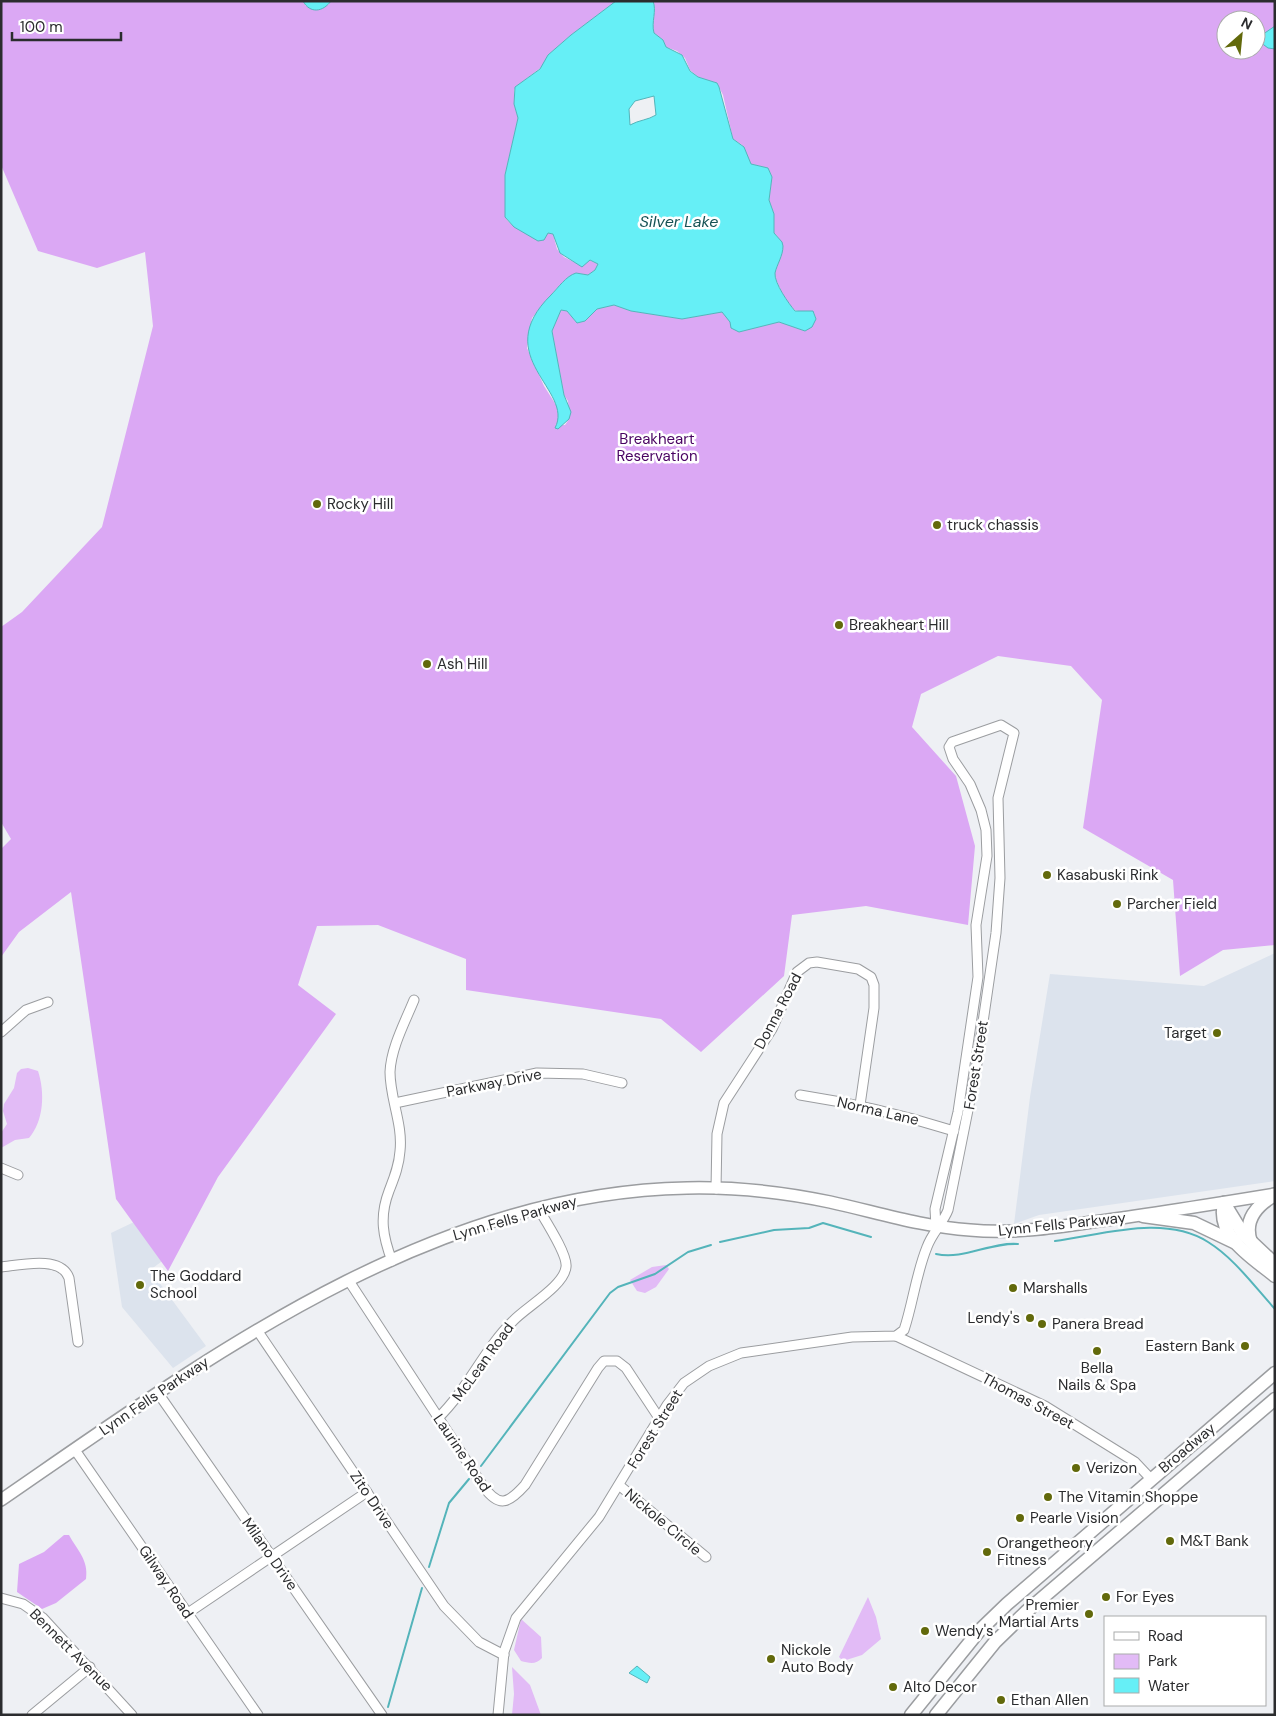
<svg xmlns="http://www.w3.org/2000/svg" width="1276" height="1716" font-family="'DM Sans',sans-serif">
<rect width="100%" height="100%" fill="#eef0f4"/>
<g fill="#dce3ed">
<path d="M1275,953V1181L1039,1215L1014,1224L1030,1097L1050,974L1204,986Z"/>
<path d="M155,1212L176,1251L150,1270L206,1346L173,1368L122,1307L111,1233Z"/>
</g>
<g fill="#e2bbf6">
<path d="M28,1068L38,1071C45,1092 44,1121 29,1138L15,1140L1,1148V1133L7,1124L3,1111L4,1104L14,1088L17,1073L21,1069Z"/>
<path d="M666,1265L669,1269L656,1287L645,1293L637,1291L630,1280L652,1267Z"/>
<path d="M868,1597L876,1617L881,1639L862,1655L843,1661L839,1657Z"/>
<path d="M521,1619L541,1637L542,1658C536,1665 529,1663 521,1661L514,1650Z"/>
<path d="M512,1667L530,1685L541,1715H512L514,1694Z"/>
</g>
<g fill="#dba8f4" fill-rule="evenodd">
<path d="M1,1H303L306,6L328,5L331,1H616L571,35L548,55L543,66L518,85L514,90V104L518,118L505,175V217C514,231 530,234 545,236L548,233L553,234L557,249L564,257L582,266L589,260L598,264L595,270L588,275L576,273L557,288L532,318L527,348L544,386L558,408L559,415L557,425H565L569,419L568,401L564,395L552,331L561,310L567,311L577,323L585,321L597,309L614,305L631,311L682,319L722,312L739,332L779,322L805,331L816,319L814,313C808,310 801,313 795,310C789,307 774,280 775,273C777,259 789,246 774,233V214L769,200L772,177L768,168L751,164L742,145L733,139L723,95L717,83L698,77L690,70L685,58L677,51L666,47L663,40L654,33C651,22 657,11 653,1H1275V945L1223,950L1180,976L1173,880L1083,828L1102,700L1071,666L998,656L921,694L912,727L956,776L975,846L968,925L866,906L792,915L784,976L701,1052L661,1019L466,990V959L378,925L317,926L298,985L336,1014L218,1177L168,1271L116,1199L71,892L19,932L1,957V849L11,839L1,822V627L22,612L102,527L153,326L145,252L97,268L38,251L1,165ZM1226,20H1256V50H1226Z"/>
<path d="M64,1535H69C77,1550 89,1560 86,1579L56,1603L42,1609L17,1592L19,1564L44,1552Z"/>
</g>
<g fill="#66eff6" stroke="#54b4ba" fill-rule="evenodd">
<path d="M303,1H331C323,12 310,14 303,1Z"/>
<path d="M616,1H653C657,11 651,22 654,33L663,40L666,47L682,55L690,71L698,77L717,83L719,87L733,139L744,147L751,164L768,168L772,177L769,200L774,214V233L782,242L783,246C783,256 777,264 775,273C774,283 789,304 795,311H813L816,319L812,327L805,331L779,322L739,332L731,328L730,322L722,312L682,319L631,311L614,305L597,309L585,321L577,323L567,311L561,310L552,331L564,395L571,412L569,419L558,429L555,428C575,390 488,357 551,295C558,288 566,276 576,273L588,275L595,270L598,264L590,260L582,267L560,253L553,234L548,233L544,240L538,241L514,227L505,217V175L518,118L514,104L515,87L540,69L548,55L571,35ZM654,96L656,115C648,120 639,120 630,125L629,109L635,101Z"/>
<path d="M1275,26V49L1268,48L1256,39Z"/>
<path d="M637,1666L650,1677L647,1683L629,1673Z"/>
</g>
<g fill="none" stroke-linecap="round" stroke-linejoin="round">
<g stroke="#54b4ba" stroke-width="2">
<path d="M1055,1241C1102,1235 1164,1214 1208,1242C1234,1258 1254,1286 1275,1309"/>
<path d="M720,1242L774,1230L809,1228L823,1223L871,1237"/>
<path d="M936,1254C964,1260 990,1242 1018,1244"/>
<path d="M481,1466L610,1293L618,1287L655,1274L688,1252L711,1245"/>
<path d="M429,1567L449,1503L469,1479"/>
<path d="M388,1707L422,1588"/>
</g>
<g stroke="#9b9da0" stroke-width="11">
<g id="minor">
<path d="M1,1032L26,1010L48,1002"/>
<path d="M800,1095C853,1103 903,1115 954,1131"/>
<path d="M395,1103L537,1073L583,1074L622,1083"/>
<path d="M1,1168L18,1175"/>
<path d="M716,1189L717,1134L724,1103L772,1029L797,972L809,963L817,962L858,969L871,977L874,985V1008L860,1105"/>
<path d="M392,1261C383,1237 379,1217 389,1191C394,1178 399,1166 400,1151C403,1124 390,1099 390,1072C391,1048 405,1022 414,1000"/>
<path d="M1,1267C20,1265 61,1255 69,1278L78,1342"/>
<path d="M349,1281L483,1486C499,1508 508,1504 525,1485L598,1368L604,1361H617L626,1368L659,1418"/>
<path d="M257,1330L444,1606L479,1642L504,1655"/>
<path d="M896,1336L1045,1406L1135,1462L1151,1479"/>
<path d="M158,1393L382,1715"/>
<path d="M438,1418C468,1389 484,1349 513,1321C526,1307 564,1286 566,1267C568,1255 545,1220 538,1208"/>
<path d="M75,1450L258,1715"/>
<path d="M620,1486L706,1557"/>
<path d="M1,1598L23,1604L43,1618L132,1715"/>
<path d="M188,1613L367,1492"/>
<path d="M32,1715L90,1667"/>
<path d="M498,1715L504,1652L516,1618L599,1517L667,1405L684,1383L709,1366L741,1353L852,1337L896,1336L904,1330C913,1303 916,1274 927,1247C932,1233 943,1223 948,1210L976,1070L996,933L1000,878L998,798L1014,733L1001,725L952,742L949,747L953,759L970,784L981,810L986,830L987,856L976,925L978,977L958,1112L935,1209L936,1227"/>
</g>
</g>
<g stroke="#9b9da0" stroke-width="14">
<path id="major" d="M1,1500C206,1359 428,1193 687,1188C735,1187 783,1192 830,1202C876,1212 922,1227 970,1230C1011,1234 1052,1228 1092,1222C1153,1214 1214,1204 1275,1194"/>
</g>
<g stroke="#9b9da0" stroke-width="15">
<g id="highway">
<path d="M1224,1203C1216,1237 1252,1257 1275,1276"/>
<path d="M1224,1203L1243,1234L1275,1264"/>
<path d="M1143,1216L1194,1223L1236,1243"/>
<path d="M1251,1242C1243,1220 1257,1205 1275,1195"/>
<path d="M911,1715L979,1631L1007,1604L1275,1373"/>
<path d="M936,1715L995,1642L1027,1611L1275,1399"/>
</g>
</g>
<use href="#minor" stroke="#fff" stroke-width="9"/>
<use href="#major" stroke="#fff" stroke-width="11"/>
<use href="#highway" stroke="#fff" stroke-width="12"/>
</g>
<g fill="#62690b" stroke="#fff" stroke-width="2">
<circle cx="317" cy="504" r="5"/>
<circle cx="937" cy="525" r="5"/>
<circle cx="839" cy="625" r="5"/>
<circle cx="427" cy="664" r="5"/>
<circle cx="1047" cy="875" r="5"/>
<circle cx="1117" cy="904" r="5"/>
<circle cx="1217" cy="1033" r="5"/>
<circle cx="140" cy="1285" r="5"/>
<circle cx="1013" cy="1288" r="5"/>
<circle cx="1030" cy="1318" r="5"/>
<circle cx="1042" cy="1324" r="5"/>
<circle cx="1245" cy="1346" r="5"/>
<circle cx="1097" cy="1351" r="5"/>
<circle cx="1076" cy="1468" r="5"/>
<circle cx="1048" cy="1497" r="5"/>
<circle cx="1020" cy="1518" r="5"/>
<circle cx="1170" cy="1541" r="5"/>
<circle cx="987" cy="1552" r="5"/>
<circle cx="1106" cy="1597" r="5"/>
<circle cx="1089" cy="1614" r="5"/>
<circle cx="925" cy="1631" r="5"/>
<circle cx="771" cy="1659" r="5"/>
<circle cx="893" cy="1687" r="5"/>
<circle cx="1001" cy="1700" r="5"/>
</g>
<g text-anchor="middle" stroke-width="5" stroke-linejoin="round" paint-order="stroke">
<g font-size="15" fill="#490362" stroke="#fff">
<text x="657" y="444">Breakheart<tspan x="657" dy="17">Reservation</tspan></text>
</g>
<g font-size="15" fill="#2b2c2e" stroke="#fff" text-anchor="start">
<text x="327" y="509">Rocky Hill</text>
<text x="947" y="530">truck chassis</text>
<text x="849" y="630">Breakheart Hill</text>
<text x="437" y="669">Ash Hill</text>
<text x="1057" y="880">Kasabuski Rink</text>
<text x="1127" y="909">Parcher Field</text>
<text x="1207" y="1038" text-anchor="end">Target</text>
<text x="150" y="1281">The Goddard<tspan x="150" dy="17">School</tspan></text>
<text x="1023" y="1293">Marshalls</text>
<text x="1020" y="1323" text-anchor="end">Lendy's</text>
<text x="1052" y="1329">Panera Bread</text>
<text x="1235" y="1351" text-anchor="end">Eastern Bank</text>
<text x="1097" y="1373" text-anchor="middle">Bella<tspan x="1097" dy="17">Nails &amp; Spa</tspan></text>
<text x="1086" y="1473">Verizon</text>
<text x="1058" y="1502">The Vitamin Shoppe</text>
<text x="1030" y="1523">Pearle Vision</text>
<text x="1180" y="1546">M&amp;T Bank</text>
<text x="997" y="1548">Orangetheory<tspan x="997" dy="17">Fitness</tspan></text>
<text x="1116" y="1602">For Eyes</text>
<text x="1079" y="1610" text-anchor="end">Premier<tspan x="1079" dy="17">Martial Arts</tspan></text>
<text x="935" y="1636">Wendy's</text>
<text x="781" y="1655">Nickole<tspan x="781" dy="17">Auto Body</tspan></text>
<text x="903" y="1692">Alto Decor</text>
<text x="1011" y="1705">Ethan Allen</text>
</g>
<g font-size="15" fill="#2b2c2e" stroke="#fff">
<text transform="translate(778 1011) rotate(-62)" y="5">Donna Road</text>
<text transform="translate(976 1065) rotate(-81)" y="5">Forest Street</text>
<text transform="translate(494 1083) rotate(-11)" y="5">Parkway Drive</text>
<text transform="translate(878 1111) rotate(13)" y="5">Norma Lane</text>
<text transform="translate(515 1218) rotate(-16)" y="5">Lynn Fells Parkway</text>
<text transform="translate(1062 1224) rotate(-6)" y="5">Lynn Fells Parkway</text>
<text transform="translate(483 1362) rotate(-54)" y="5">McLean Road</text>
<text transform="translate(154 1396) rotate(-34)" y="5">Lynn Fells Parkway</text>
<text transform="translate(1028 1401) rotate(28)" y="5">Thomas Street</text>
<text transform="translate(655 1429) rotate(-58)" y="5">Forest Street</text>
<text transform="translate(1187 1448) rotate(-40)" y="5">Broadway</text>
<text transform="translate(462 1453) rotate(56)" y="5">Laurine Road</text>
<text transform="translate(372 1500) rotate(56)" y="5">Zito Drive</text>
<text transform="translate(663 1522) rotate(40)" y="5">Nickole Circle</text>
<text transform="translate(270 1554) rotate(55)" y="5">Milano Drive</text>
<text transform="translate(166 1582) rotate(56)" y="5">Gilway Road</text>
<text transform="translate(71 1650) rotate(45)" y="5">Bennett Avenue</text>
</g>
<g font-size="16" font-style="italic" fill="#165255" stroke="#fff">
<text x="679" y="227">Silver Lake</text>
</g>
</g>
<rect width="1276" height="1716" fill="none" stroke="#2b2c2e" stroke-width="5"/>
<rect x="1104" y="1616" width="162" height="90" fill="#ffffff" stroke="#aaabab"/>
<rect x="1114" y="1632" width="25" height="8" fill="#ffffff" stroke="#aaabab"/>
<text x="1148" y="1641" font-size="15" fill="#2b2c2e">Road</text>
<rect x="1114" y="1654" width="25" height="15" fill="#e2bbf6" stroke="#aaabab"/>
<text x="1148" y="1666" font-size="15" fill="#2b2c2e">Park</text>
<rect x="1114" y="1678" width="25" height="15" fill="#66eff6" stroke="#aaabab"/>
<text x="1148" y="1691" font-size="15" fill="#2b2c2e">Water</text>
<g transform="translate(1241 35) rotate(27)"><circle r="24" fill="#ffffff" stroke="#aaabab"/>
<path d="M0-4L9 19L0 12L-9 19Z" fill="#62690b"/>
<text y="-8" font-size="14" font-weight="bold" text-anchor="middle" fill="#2b2c2e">N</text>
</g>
<path d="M12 32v8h109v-8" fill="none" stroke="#2b2c2e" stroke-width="2.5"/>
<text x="20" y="32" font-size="15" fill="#2b2c2e" stroke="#ffffff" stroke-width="4" paint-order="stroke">100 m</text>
</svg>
